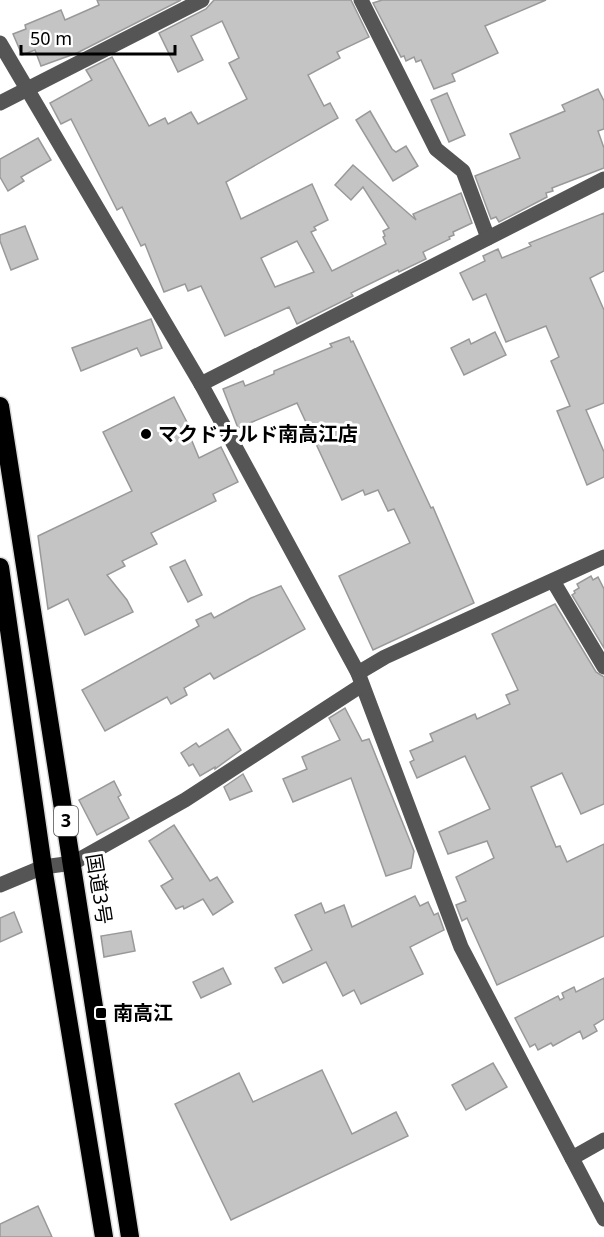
<svg xmlns="http://www.w3.org/2000/svg" width="604" height="1237" font-family="'Noto Sans','Noto Sans JP',sans-serif">
<rect width="100%" height="100%" fill="#fff"/>
<g fill="#c4c4c4" stroke="#999" stroke-width="1.5" fill-rule="evenodd">
<path d="M97,0H181L77,53L41,66L35,50L22,55L13,34L26,29L25,25L61,10L65,20L99,5Z"/>
<path d="M214,0H351L369,37L337,52L340,58L308,75L324,106L330,103L338,118L226,182L241,219L312,184L328,220L314,227L316,230L311,232L332,271L386,244L383,237L385,236L383,231L389,228L363,187L351,200L335,185L353,165L416,220L413,214L461,193L472,223L453,232L454,235L449,237L450,239L423,252L426,259L399,272L398,270L351,293L353,296L297,324L289,307L225,336L201,286L188,291L185,284L164,292L145,244L141,246L122,207L117,210L71,119L61,124L50,103L92,80L86,70L112,57L149,126L165,118L168,124L191,112L198,124L247,99L229,63L239,58L222,21L191,36L203,60L178,72L159,33L206,9ZM297,241L314,272L275,287L261,258Z"/>
<path d="M382,0H546L485,26L498,53L452,74L455,81L434,89L421,60L416,62L414,57L406,61L404,56L401,57L373,3Z"/>
<path d="M598,89L604,101V129L598,131L604,148V168L552,188L553,191L546,193L547,197L499,222L496,217L491,219L475,176L520,158L510,134L565,111L562,105Z"/>
<path d="M447,93L465,135L449,142L431,100Z"/>
<path d="M370,111L392,149L396,152L406,146L418,166L393,181L356,120Z"/>
<path d="M38,138L51,160L21,177L24,181L8,191L0,177V159Z"/>
<path d="M604,213V271L590,278L604,310V403L586,410L604,452V477L587,485L557,411L570,406L551,361L559,357L546,326L506,342L486,294L473,300L460,273L485,261L483,256L498,249L502,258L531,246L529,243Z"/>
<path d="M25,226L38,259L11,270L0,241V235Z"/>
<path d="M151,319L162,348L141,356L137,348L81,371L72,348Z"/>
<path d="M495,332L506,355L464,375L451,348L469,339L471,344Z"/>
<path d="M349,337L351,342L353,341L431,508L433,507L474,603L373,650L339,576L410,543L394,509L388,511L378,490L365,495L363,490L342,500L297,403L238,428L223,389L243,381L245,386L274,374V371L332,347L330,344Z"/>
<path d="M174,397L190,428L187,429L199,458L221,447L238,482L213,494L216,501L151,533L157,544L122,561L125,566L107,575L127,600L133,612L85,635L68,599L48,609L38,536L132,491L103,432Z"/>
<path d="M185,560L202,595L188,602L170,567Z"/>
<path d="M591,576L593,580L598,577L604,589V648L572,595L575,593L574,591L579,588L577,584Z"/>
<path d="M281,586L305,629L214,679L210,673L184,688L187,695L171,704L167,697L105,731L82,690L199,626L196,620L211,613L214,618L251,598Z"/>
<path d="M555,604L596,672L604,677V804L581,814L562,773L531,787L556,847L560,846L567,862L604,844V936L497,985L467,918L462,921L456,905L466,901L456,877L494,858L487,841L448,854L439,832L490,809L465,756L417,778L410,762L414,760L410,751L433,741L430,734L475,714L477,719L510,704L506,695L518,690L492,634Z"/>
<path d="M345,708L362,741L369,739L414,851L411,868L386,876L351,778L293,802L283,779L307,769L302,757L340,740L329,718Z"/>
<path d="M228,729L241,750L215,769V767L200,776L193,764L189,766L181,753L196,743L199,747Z"/>
<path d="M243,774L252,791L230,800L224,787Z"/>
<path d="M114,781L121,795L118,797L129,818L97,835L79,800Z"/>
<path d="M174,825L210,881L217,877L233,902L213,915L203,899L184,909L183,906L176,909L161,886L173,879L149,841Z"/>
<path d="M415,896L420,906L428,902L434,915L438,913L444,930L410,947L423,974L361,1004L354,990L343,996L326,962L283,983L275,968L312,950L295,915L321,903L325,913L344,905L352,927Z"/>
<path d="M14,912L22,932L0,942V918Z"/>
<path d="M131,931L135,951L104,957L101,936Z"/>
<path d="M223,968L231,984L201,998L193,982Z"/>
<path d="M604,978V1019L594,1025L597,1031L583,1039L580,1031L553,1046L551,1043L538,1050L535,1044L530,1047L515,1018L558,996L560,1000L564,998L562,993L574,987L576,992Z"/>
<path d="M493,1063L507,1087L466,1110L452,1085Z"/>
<path d="M322,1070L352,1134L396,1112L408,1136L231,1220L175,1104L239,1073L253,1102Z"/>
<path d="M38,1206L52,1237H0V1224Z"/>
</g>
<g fill="none" stroke-linecap="round" stroke-linejoin="round">
<g stroke="#dbdbdb" stroke-width="21">
<g id="highway">
<path d="M0,406L130,1237"/>
<path d="M0,567L43,867L104,1237"/>
</g>
</g>
<g stroke="#555" stroke-width="15">
<path d="M361,0L436,149L463,171L488,238"/>
<path d="M0,43L201,384L358,673L461,947L604,1219"/>
<path d="M0,103L202,0"/>
<path d="M201,384L604,179"/>
<path d="M553,581L604,667"/>
<path d="M358,673L385,657L604,557"/>
<path d="M0,885L43,867L73,863L185,800L362,685"/>
<path d="M572,1158L604,1140"/>
</g>
<use href="#highway" stroke="#000" stroke-width="18"/>
</g>
<g fill="#000" stroke="#fff" stroke-width="2">
<circle cx="146" cy="434" r="6"/>
<rect x="95" y="1007" width="12" height="12" rx="3"/>
</g>
<g text-anchor="middle" stroke-width="6" stroke-linejoin="round" paint-order="stroke">
<rect fill="#fff" stroke="#4c4c4c" stroke-width="1.5" x="54" y="806" width="24" height="30" rx="4.5"/>
<g font-size="18" font-weight="bold" fill="#000">
<text x="66" y="827">3</text>
</g>
<g font-size="20" font-weight="bold" fill="#000" stroke="#fff" text-anchor="start">
<text x="158" y="441">マクドナルド南高江店</text>
<text x="113" y="1020">南高江</text>
</g>
<g font-size="20" fill="#000" stroke="#fff">
<text transform="translate(99 889) rotate(81)" y="7">国道3号</text>
</g>
</g>
<path d="M21 45v9h154v-9" fill="none" stroke="#000000" stroke-width="3"/>
<text x="30" y="45" font-size="18" fill="#000000" stroke="#ffffff" stroke-width="4.5" paint-order="stroke">50 m</text>
</svg>
